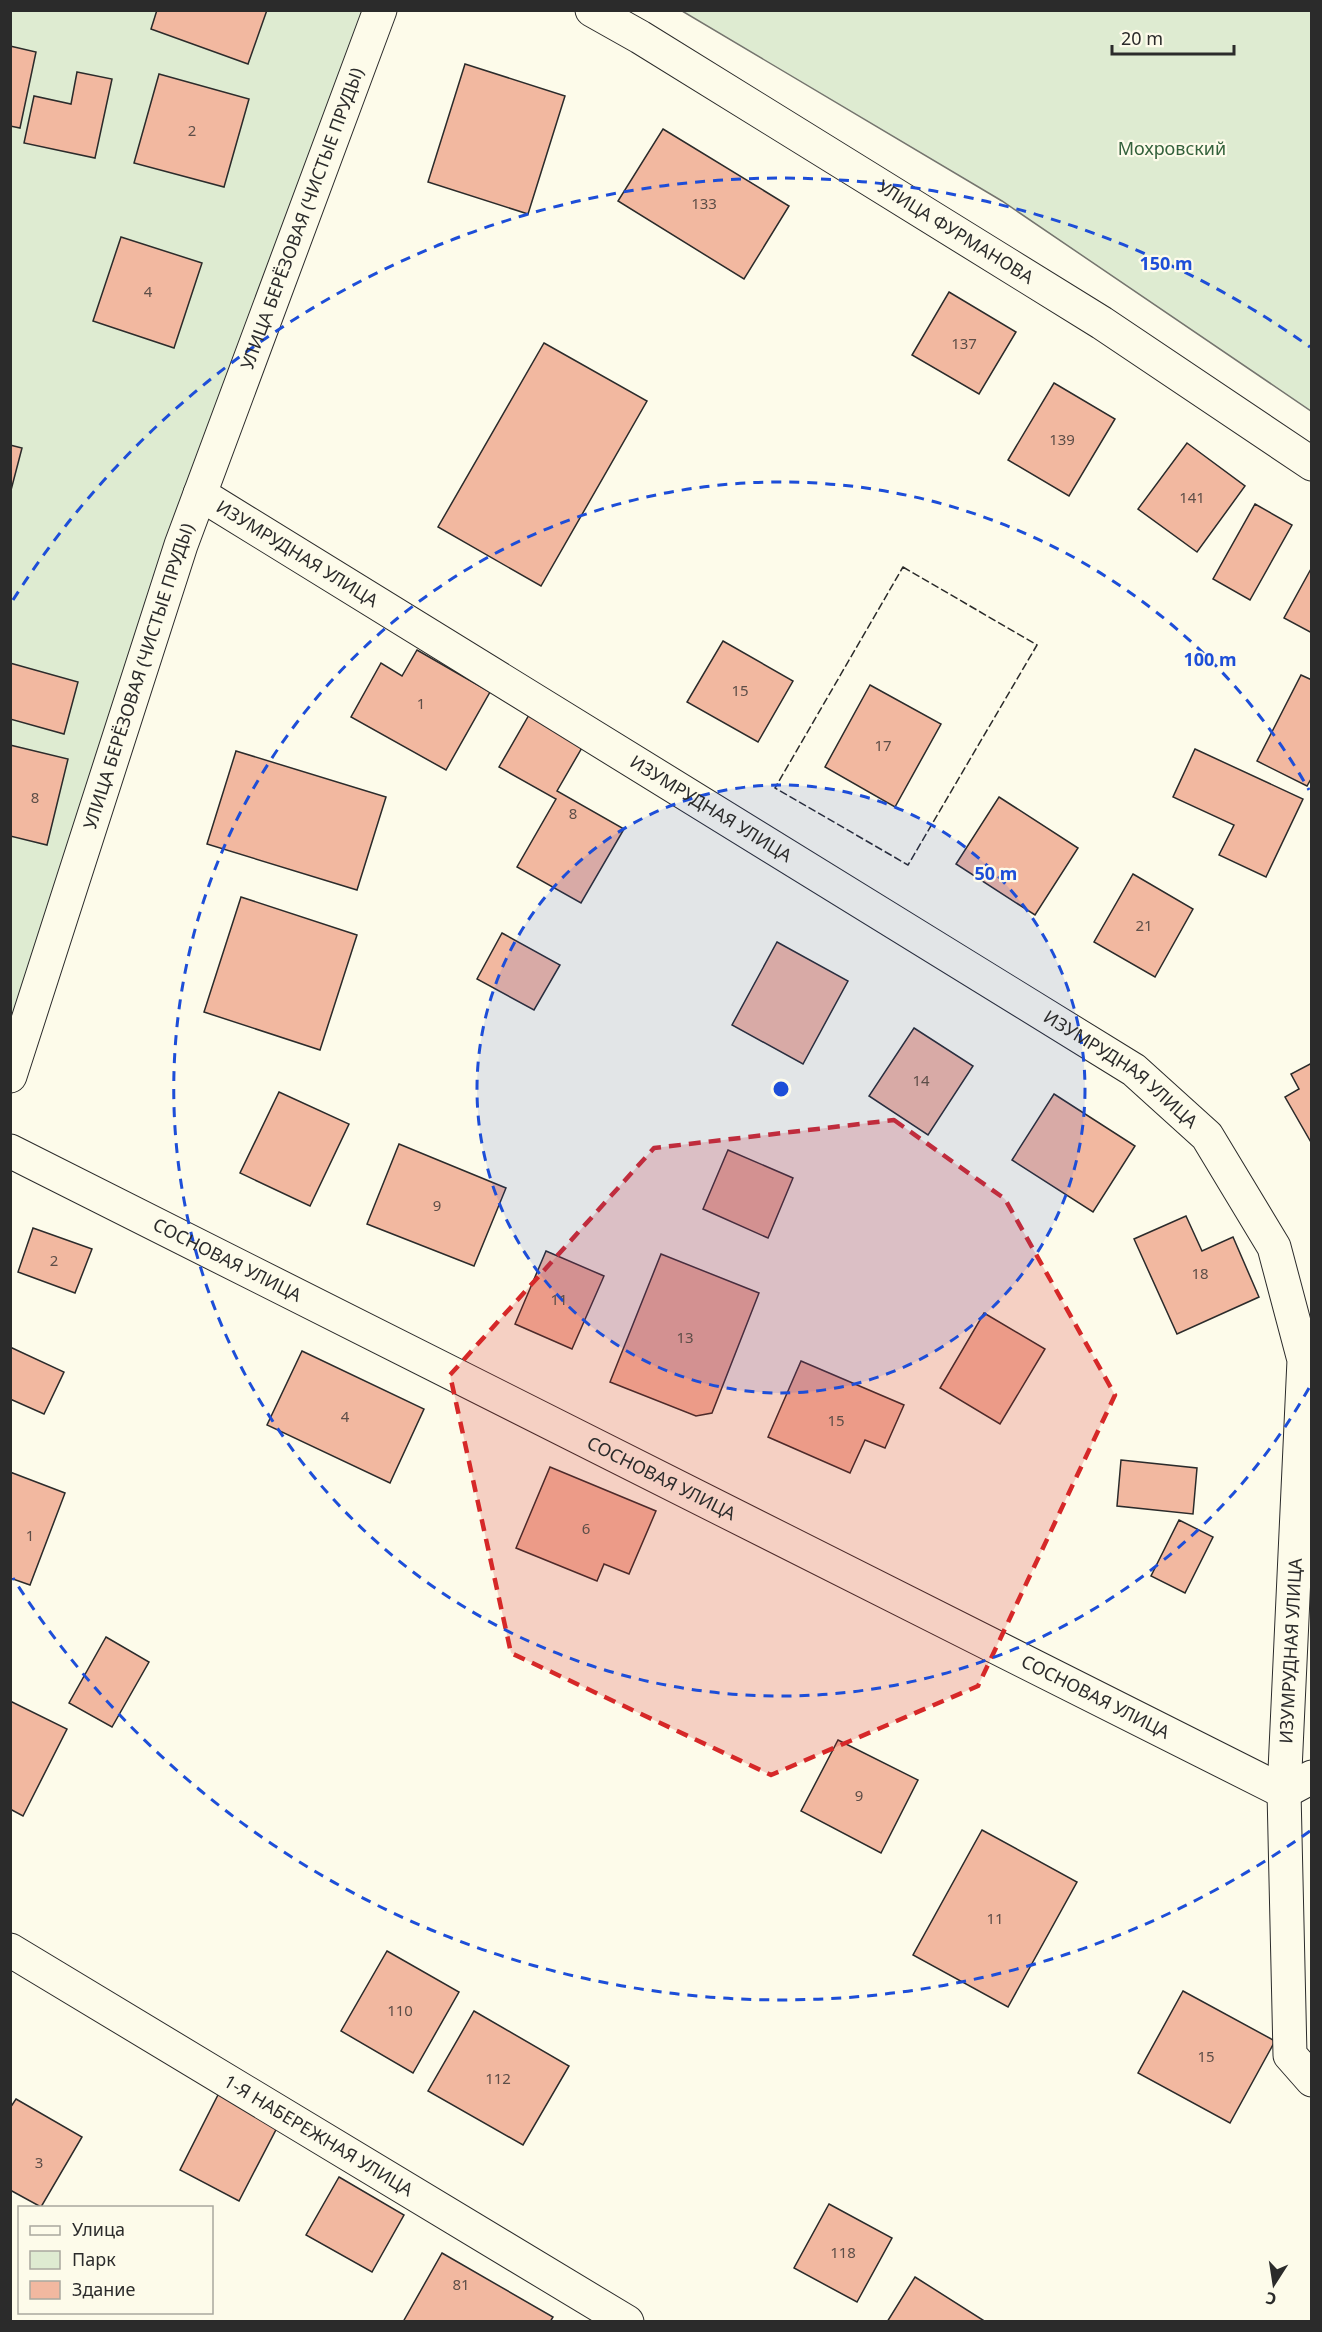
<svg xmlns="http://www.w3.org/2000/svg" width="1322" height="2332" font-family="'Noto Sans',sans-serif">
<rect width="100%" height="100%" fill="#fdfbea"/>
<g fill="#deebd1" stroke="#74746e" stroke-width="1.5">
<path d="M11,11H380L11,1076Z"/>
<path d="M682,11H1311V411L1002,201Z"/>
</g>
<g fill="#f2b8a0" stroke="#2b2b2b" stroke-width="1.5">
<path d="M157,10H267L248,64L151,29Z"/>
<path d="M10,46L36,52L20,128L10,126Z"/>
<path d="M465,64L565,96L528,214L428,182Z"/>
<path d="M77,72L112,79L95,158L24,143L34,96L71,104Z"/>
<path d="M159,74L249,99L224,187L134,163Z"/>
<path d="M663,129L789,206L744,279L618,201Z"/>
<path d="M121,237L202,263L174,348L93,321Z"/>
<path d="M949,292L1016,332L979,394L912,355Z"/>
<path d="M544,343L647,401L541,586L438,527Z"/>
<path d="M1054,383L1115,419L1069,496L1008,460Z"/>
<path d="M1187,443L1245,486L1197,552L1138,509Z"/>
<path d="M10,445L22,448L10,494Z"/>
<path d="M1255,504L1292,525L1250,600L1213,579Z"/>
<path d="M1312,567V633L1284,618Z"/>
<path d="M723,641L793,681L758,742L687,702Z"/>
<path d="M417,650L490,692L446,770L351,717L381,663L402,676Z"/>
<path d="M10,663L78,682L64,734L10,719Z"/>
<path d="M1301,675L1312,680V777L1307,786L1257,761Z"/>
<path d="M870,685L941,724L895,807L825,767Z"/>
<path d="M533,708L587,739L557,791L624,829L581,903L517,867L556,799L499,767Z"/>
<path d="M10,745L68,759L47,845L10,836Z"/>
<path d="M1195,749L1303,799L1266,877L1219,855L1234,825L1173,797Z"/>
<path d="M236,751L386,797L357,890L207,844Z"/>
<path d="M999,797L1078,848L1035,915L956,864Z"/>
<path d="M1133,874L1193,909L1155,977L1094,942Z"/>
<path d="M241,897L357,935L320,1050L204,1012Z"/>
<path d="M502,933L560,965L534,1010L477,979Z"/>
<path d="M777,942L848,981L803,1064L732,1025Z"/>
<path d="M914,1028L973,1066L928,1135L869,1096Z"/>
<path d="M1312,1063V1144L1285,1097L1299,1089L1291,1074Z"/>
<path d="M279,1092L349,1124L310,1206L240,1173Z"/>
<path d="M1054,1094L1135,1146L1093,1212L1012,1160Z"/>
<path d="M399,1144L506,1188L474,1266L367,1224Z"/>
<path d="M728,1150L793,1178L768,1238L703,1209Z"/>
<path d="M1186,1216L1202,1251L1233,1237L1259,1297L1177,1334L1134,1239Z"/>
<path d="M33,1228L92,1249L75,1293L18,1272Z"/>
<path d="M546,1251L604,1276L572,1349L515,1324Z"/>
<path d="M661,1254L759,1293L712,1413L696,1416L610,1382Z"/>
<path d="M984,1313L1045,1349L1000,1424L940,1388Z"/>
<path d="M10,1347L64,1372L44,1414L10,1399Z"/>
<path d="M302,1351L424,1409L390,1483L267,1425Z"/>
<path d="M801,1361L904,1405L885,1448L865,1440L850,1473L768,1437Z"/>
<path d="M1121,1460L1197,1468L1193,1514L1117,1506Z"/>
<path d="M550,1467L656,1511L629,1574L604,1564L597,1581L516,1548Z"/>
<path d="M10,1472L65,1493L30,1585L10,1578Z"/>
<path d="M1179,1520L1213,1537L1185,1593L1151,1576Z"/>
<path d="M106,1637L149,1662L112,1727L69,1703Z"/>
<path d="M10,1701L67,1729L23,1816L10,1809Z"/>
<path d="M838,1740L918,1780L881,1853L801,1811Z"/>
<path d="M982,1830L1077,1882L1008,2007L913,1955Z"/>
<path d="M387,1951L459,1992L413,2073L341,2031Z"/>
<path d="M1183,1991L1275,2041L1230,2123L1138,2073Z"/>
<path d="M474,2011L569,2066L523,2145L428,2091Z"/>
<path d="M221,2089L281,2120L239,2201L180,2170Z"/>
<path d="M16,2099L82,2137L41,2207L10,2190V2108Z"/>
<path d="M339,2177L404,2215L372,2272L306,2235Z"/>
<path d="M829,2204L892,2238L857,2302L794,2268Z"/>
<path d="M442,2253L553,2317L550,2322H403Z"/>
<path d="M915,2277L986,2322H887Z"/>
</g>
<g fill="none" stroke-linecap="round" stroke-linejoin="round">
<g stroke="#2b2b2b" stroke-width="35">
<g id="minor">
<path id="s1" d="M592,10L640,37L1102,323L1312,464"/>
<path id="s2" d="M200,494L1134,1070L1207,1136L1274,1247L1304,1360L1284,1792L1290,2055L1312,2080"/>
<path id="s3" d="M10,1076L181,545L380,10"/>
<path id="s4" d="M10,1151L1284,1792L1312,1777"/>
<path id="s5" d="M10,1950L627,2322"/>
</g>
</g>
<use href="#minor" stroke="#fdfbea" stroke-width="33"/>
<path stroke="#2b2b2b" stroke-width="1.5" stroke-dasharray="8 3" stroke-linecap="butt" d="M903,567L1037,645L908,865L775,788Z"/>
</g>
<path fill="#d62828" fill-opacity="0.2" stroke="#d62828" stroke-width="4.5" stroke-dasharray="12 8" stroke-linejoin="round" d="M894,1120L1005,1199L1115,1395L978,1686L771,1775L511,1653L450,1375L654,1148Z"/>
<circle cx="781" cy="1089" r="304" fill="#1d4ed8" fill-opacity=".12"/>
<g fill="none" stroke="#1d4ed8" stroke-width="3" stroke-dasharray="10 8">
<circle cx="781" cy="1089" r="304"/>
<path d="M1309 1388A607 607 0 1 1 1309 790"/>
<path d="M1310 1831A911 911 0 0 1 13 1578M13 600A911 911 0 0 1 1310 347"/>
</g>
<g text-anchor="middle" stroke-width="4.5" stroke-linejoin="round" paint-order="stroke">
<g font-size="15" fill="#5d4e48">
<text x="192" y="136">2</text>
<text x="704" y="209">133</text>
<text x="148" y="297">4</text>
<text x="964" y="349">137</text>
<text x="1062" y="445">139</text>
<text x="1192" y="503">141</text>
<text x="740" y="696">15</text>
<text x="421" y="709">1</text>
<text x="883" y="751">17</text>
<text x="35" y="803">8</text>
<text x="573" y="819">8</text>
<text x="1144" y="931">21</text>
<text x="921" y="1086">14</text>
<text x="437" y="1211">9</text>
<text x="54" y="1266">2</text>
<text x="1200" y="1279">18</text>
<text x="559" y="1305">11</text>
<text x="685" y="1343">13</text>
<text x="345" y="1422">4</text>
<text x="836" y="1426">15</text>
<text x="586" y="1534">6</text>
<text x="30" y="1541">1</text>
<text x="859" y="1801">9</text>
<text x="995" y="1924">11</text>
<text x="400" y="2016">110</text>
<text x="1206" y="2062">15</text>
<text x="498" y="2084">112</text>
<text x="39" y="2168">3</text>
<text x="843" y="2258">118</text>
<text x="461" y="2290">81</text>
</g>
<g font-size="18" fill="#34623c" stroke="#fdfbea">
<text x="1172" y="155">Мохровский</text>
</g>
<g font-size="18" fill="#2b2b2b" stroke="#fdfbea">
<text dy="6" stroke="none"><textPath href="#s3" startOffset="906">УЛИЦА БЕРЁЗОВАЯ (ЧИСТЫЕ ПРУДЫ)</textPath></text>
<text dy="6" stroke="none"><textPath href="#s1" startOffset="426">УЛИЦА ФУРМАНОВА</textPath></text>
<text dy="6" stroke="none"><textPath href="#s2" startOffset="114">ИЗУМРУДНАЯ УЛИЦА</textPath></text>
<text dy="6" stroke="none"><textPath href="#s3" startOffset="420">УЛИЦА БЕРЁЗОВАЯ (ЧИСТЫЕ ПРУДЫ)</textPath></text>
<text dy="6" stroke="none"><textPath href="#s2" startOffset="600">ИЗУМРУДНАЯ УЛИЦА</textPath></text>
<text dy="6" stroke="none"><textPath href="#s2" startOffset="1086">ИЗУМРУДНАЯ УЛИЦА</textPath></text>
<text dy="6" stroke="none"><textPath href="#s4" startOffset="243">СОСНОВАЯ УЛИЦА</textPath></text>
<text dy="6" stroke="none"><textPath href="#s4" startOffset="729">СОСНОВАЯ УЛИЦА</textPath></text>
<text transform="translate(1291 1651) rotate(-87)" y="6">ИЗУМРУДНАЯ УЛИЦА</text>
<text dy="6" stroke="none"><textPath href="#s4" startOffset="1215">СОСНОВАЯ УЛИЦА</textPath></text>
<text dy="6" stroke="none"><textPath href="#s5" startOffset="360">1-Я НАБЕРЕЖНАЯ УЛИЦА</textPath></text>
</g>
</g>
<circle cx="781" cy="1089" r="9" fill="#1d4ed8" stroke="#fdfbea" stroke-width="3"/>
<g font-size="18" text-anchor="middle" font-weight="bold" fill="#1d4ed8" stroke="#fdfbea" stroke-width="4.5" stroke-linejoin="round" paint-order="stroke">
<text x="1166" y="270">150 m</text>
<text x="1210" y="666">100 m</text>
<text x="996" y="880">50 m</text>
</g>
<rect width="1322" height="2332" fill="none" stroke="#2b2b2b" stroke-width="24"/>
<rect x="18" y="2206" width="195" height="108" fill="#fdfbea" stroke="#a9a89e" stroke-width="1.5"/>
<rect x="30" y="2226" width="30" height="9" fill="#fdfbea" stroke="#a9a89e" stroke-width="1.5"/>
<text x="72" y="2236" font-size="18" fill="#2b2b2b">Улица</text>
<rect x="30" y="2251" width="30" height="18" fill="#deebd1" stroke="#a9a89e" stroke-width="1.5"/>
<text x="72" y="2266" font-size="18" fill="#2b2b2b">Парк</text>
<rect x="30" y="2281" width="30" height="18" fill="#f2b8a0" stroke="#a9a89e" stroke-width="1.5"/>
<text x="72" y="2296" font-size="18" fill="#2b2b2b">Здание</text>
<g transform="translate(1274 2284) rotate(192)" stroke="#fdfbea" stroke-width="4.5" paint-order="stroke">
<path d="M0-4.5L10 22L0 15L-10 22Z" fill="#2b2b2b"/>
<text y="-9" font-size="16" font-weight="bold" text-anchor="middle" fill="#2b2b2b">С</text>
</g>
<path d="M1112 45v9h122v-9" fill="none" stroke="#2b2b2b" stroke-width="3"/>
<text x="1121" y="45" font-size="18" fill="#2b2b2b" stroke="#fdfbea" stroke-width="4.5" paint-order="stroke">20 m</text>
</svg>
